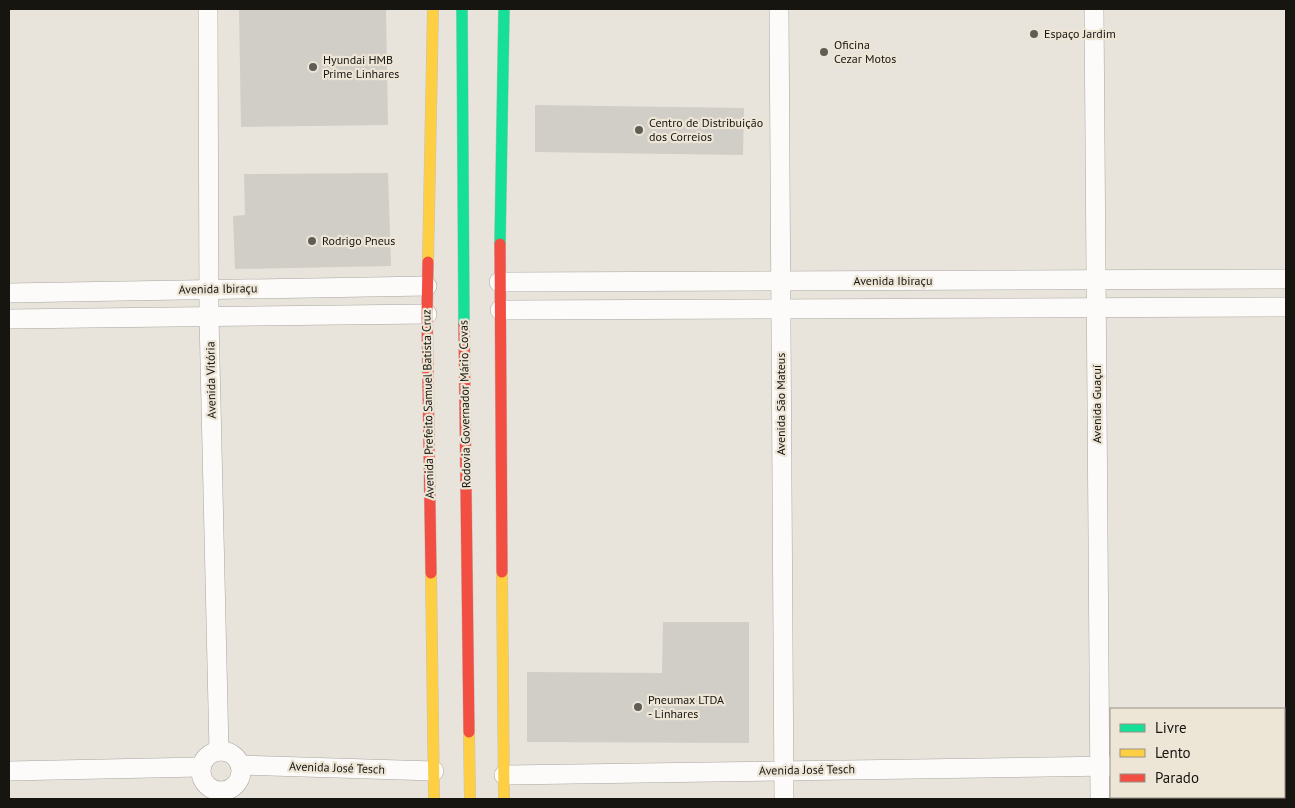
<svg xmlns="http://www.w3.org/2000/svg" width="1295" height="808" font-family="'PT Sans',sans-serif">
<rect width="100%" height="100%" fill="#e8e4db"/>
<g fill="#d1cdc7">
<path d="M239,9H386L388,125L241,127Z"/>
<path d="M535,105L744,108L743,155L535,152Z"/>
<path d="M388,173L391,266L235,269L233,216L245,215L244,174Z"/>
<path d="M663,622H749V743L527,742V672L662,673Z"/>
</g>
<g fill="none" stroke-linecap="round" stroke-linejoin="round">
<g stroke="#a9a6a0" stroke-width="20">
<g id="street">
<path d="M208,9L209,317L219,751"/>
<path d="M779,9L784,799"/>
<path d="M1094,9L1100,799"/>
<path d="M499,282L1286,279"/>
<path d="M9,293L427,286"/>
<path d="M500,310L1286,307"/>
<path d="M9,319L427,314"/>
<circle cx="221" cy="771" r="20"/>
<path d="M1284,764H1286"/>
<path d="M240,765L434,771"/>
<path d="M9,771L200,767"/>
<path d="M504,775L1111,766"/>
</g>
</g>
<g stroke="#c4c2be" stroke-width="12">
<g id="fast">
<path d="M462,9L464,325"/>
<path d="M500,244L504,9"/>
</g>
</g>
<g stroke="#c4c2be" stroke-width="12">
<g id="slow">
<path d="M428,262L433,9"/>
<path d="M502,572L504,799"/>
<path d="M431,573L434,799"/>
<path d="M469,732L470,799"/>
</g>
</g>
<g stroke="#c4c2be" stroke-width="12">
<g id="jam">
<path d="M500,244L502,572"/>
<path d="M428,262L427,314L431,573"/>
<path d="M464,325L469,732"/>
</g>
</g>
<use href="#street" stroke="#fcfbfa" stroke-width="19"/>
<use href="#fast" stroke="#16e098" stroke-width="11"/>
<use href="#slow" stroke="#ffcf43" stroke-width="11"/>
<use href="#jam" stroke="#f24e42" stroke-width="11"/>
</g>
<g fill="#605d57" stroke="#ede5d6" stroke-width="2">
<circle cx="1034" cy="34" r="5"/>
<circle cx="824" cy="52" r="5"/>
<circle cx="313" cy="67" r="5"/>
<circle cx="639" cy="130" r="5"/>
<circle cx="312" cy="241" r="5"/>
<circle cx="638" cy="707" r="5"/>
</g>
<g text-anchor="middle" stroke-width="4.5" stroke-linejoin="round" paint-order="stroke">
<g font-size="12" fill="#171510" stroke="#ede5d6" text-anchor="start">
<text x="1044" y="38">Espaço Jardim</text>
<text x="834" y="49">Oficina<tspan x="834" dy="14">Cezar Motos</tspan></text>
<text x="323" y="64">Hyundai HMB<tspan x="323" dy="14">Prime Linhares</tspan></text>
<text x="649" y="127">Centro de Distribuição<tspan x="649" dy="14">dos Correios</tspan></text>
<text x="322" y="245">Rodrigo Pneus</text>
<text x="648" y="704">Pneumax LTDA<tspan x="648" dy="14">- Linhares</tspan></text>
</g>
<g font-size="12" fill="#171510" stroke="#ede5d6">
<text x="893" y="285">Avenida Ibiraçu</text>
<text transform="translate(218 289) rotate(-1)" y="4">Avenida Ibiraçu</text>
<text transform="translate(211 380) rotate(-91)" y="4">Avenida Vitória</text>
<text transform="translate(428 404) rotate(-91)" y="4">Avenida Prefeito Samuel Batista Cruz</text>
<text transform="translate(465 404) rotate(-91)" y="4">Rodovia Governador Mário Covas</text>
<text transform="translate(781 404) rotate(-90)" y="4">Avenida São Mateus</text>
<text transform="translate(1097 404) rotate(-90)" y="4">Avenida Guaçuí</text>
<text transform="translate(337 768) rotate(2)" y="4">Avenida José Tesch</text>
<text transform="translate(807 770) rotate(-1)" y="4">Avenida José Tesch</text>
</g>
</g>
<rect width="1295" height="808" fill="none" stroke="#171510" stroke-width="20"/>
<rect x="1110" y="708" width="175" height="90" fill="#ede5d6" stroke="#979287"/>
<rect x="1120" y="724" width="25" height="8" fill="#16e098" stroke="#979287"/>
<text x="1155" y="733" font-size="15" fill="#171510">Livre</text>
<rect x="1120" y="749" width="25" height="8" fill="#ffcf43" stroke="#979287"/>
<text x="1155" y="758" font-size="15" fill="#171510">Lento</text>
<rect x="1120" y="774" width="25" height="8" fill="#f24e42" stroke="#979287"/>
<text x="1155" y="783" font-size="15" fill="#171510">Parado</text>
</svg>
